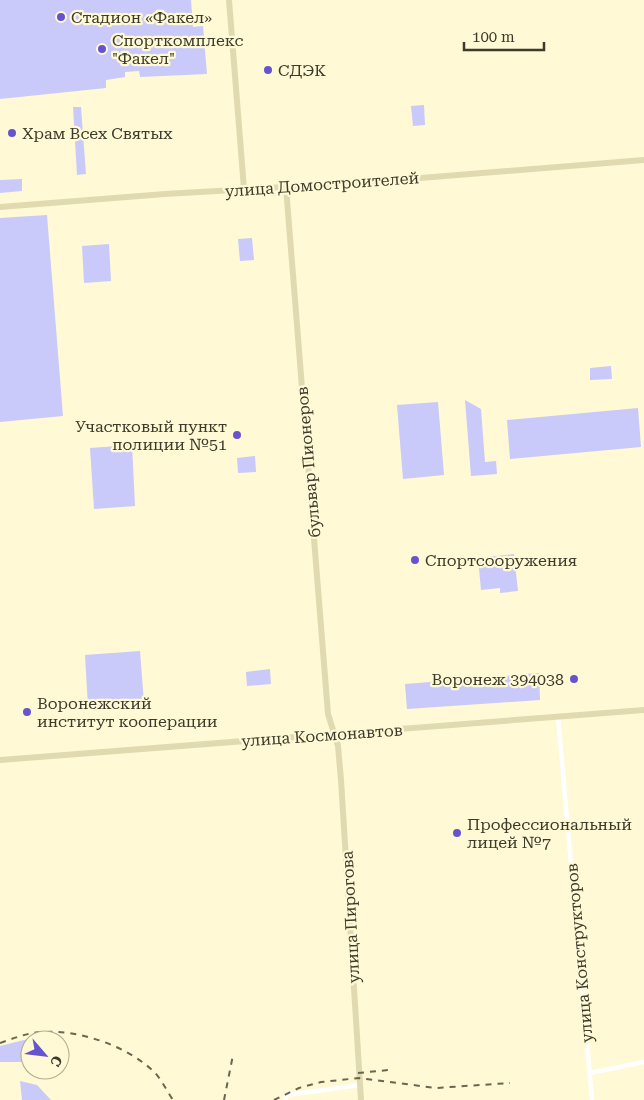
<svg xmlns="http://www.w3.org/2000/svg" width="644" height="1100" font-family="'Roboto Serif',serif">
<rect width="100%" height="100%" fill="#fff9d5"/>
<g fill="#c9c9fa">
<path d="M0,0H191L193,27L203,26L207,74L140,77L139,71L125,72V77L106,80V88L0,99Z"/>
<path d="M424,105L425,125L413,126L411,106Z"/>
<path d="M73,107H81L86,174L77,175Z"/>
<path d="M22,179V191L0,193V180Z"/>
<path d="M47,215L63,416L0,422V218Z"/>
<path d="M252,238L254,260L240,261L238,239Z"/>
<path d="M109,244L111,281L84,283L82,246Z"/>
<path d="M611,366L612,379L590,380V368Z"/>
<path d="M465,400L481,409L485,462L496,461L497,474L471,476Z"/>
<path d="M438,402L444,475L403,479L397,405Z"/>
<path d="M638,408L641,447L510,459L507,420Z"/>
<path d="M132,445L135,506L94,509L90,448Z"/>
<path d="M255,456L256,472L238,473L237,458Z"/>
<path d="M514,554L518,591L500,593V588L481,590L478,558Z"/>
<path d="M140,651L144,703L88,707L85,655Z"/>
<path d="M270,669L271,684L247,686L246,672Z"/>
<path d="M539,673L540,700L407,709L405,684Z"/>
<path d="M48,1034L49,1040H30V1044H24V1060L21,1062H0V1046Z"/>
<path d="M20,1081L37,1085L51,1100H22Z"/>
</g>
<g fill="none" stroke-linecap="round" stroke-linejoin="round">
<g stroke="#fff" stroke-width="4.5">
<path d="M558,717L592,1100"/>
<path d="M590,1073L644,1062"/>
<path d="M285,1100L287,1095L360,1085"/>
</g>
<g stroke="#e1dab1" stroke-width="6">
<path d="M229,0L244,189"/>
<path d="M286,187L328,714L338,746L341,780L361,1100"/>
<path d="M0,207L165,194L371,182L644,160"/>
<path d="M0,760L644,710"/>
</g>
<g stroke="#696652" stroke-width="2" stroke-dasharray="6 6" stroke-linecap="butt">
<path d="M0,1043C15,1038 29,1032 44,1032C79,1030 124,1045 151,1069C160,1076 166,1090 173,1100"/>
<path d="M358,1073L389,1070"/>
<path d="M224,1100L233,1055"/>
<path d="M274,1100L299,1088L321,1082L359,1078L436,1088L510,1083"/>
</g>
</g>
<g fill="#6554cd" stroke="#fff9d5" stroke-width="2">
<circle cx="61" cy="17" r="5"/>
<circle cx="102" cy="49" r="5"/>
<circle cx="268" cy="70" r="5"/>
<circle cx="12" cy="133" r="5"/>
<circle cx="237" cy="435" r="5"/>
<circle cx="415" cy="560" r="5"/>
<circle cx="574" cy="679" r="5"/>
<circle cx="27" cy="712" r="5"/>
<circle cx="457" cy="833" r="5"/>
</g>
<g text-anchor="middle" stroke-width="4.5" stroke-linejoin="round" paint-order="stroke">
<g font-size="16" fill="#3c3a2b" stroke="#fff9d5" text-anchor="start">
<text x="71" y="23">Стадион «Факел»</text>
<text x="112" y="46">Спорткомплекс<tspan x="112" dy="18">"Факел"</tspan></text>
<text x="278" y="76">СДЭК</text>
<text x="22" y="139">Храм Всех Святых</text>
<text x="227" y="432" text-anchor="end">Участковый пункт<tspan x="227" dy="18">полиции №51</tspan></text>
<text x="425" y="566">Спортсооружения</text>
<text x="564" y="685" text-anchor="end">Воронеж 394038</text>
<text x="37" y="709">Воронежский<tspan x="37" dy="18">институт кооперации</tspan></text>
<text x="467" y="830">Профессиональный<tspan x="467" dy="18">лицей №7</tspan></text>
</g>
<g font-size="16" fill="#3c3a2b" stroke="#fff9d5">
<text transform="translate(322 184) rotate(-4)" y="6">улица Домостроителей</text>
<text transform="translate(308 462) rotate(-95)" y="6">бульвар Пионеров</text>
<text transform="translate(322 735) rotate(-4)" y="6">улица Космонавтов</text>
<text transform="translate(350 917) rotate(-93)" y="6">улица Пирогова</text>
<text transform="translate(579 953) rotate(-95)" y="6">улица Конструкторов</text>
</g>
</g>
<g transform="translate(45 1055) rotate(118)"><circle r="24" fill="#fff9d5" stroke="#b1ad91"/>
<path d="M0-4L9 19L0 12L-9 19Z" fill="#6554cd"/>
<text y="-8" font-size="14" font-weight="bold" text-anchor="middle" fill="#3c3a2b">С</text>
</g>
<path d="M464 42v8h80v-8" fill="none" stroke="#3c3a2b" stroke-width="2.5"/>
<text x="472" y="42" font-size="15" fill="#3c3a2b" stroke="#fff9d5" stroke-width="4" paint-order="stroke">100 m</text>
</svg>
